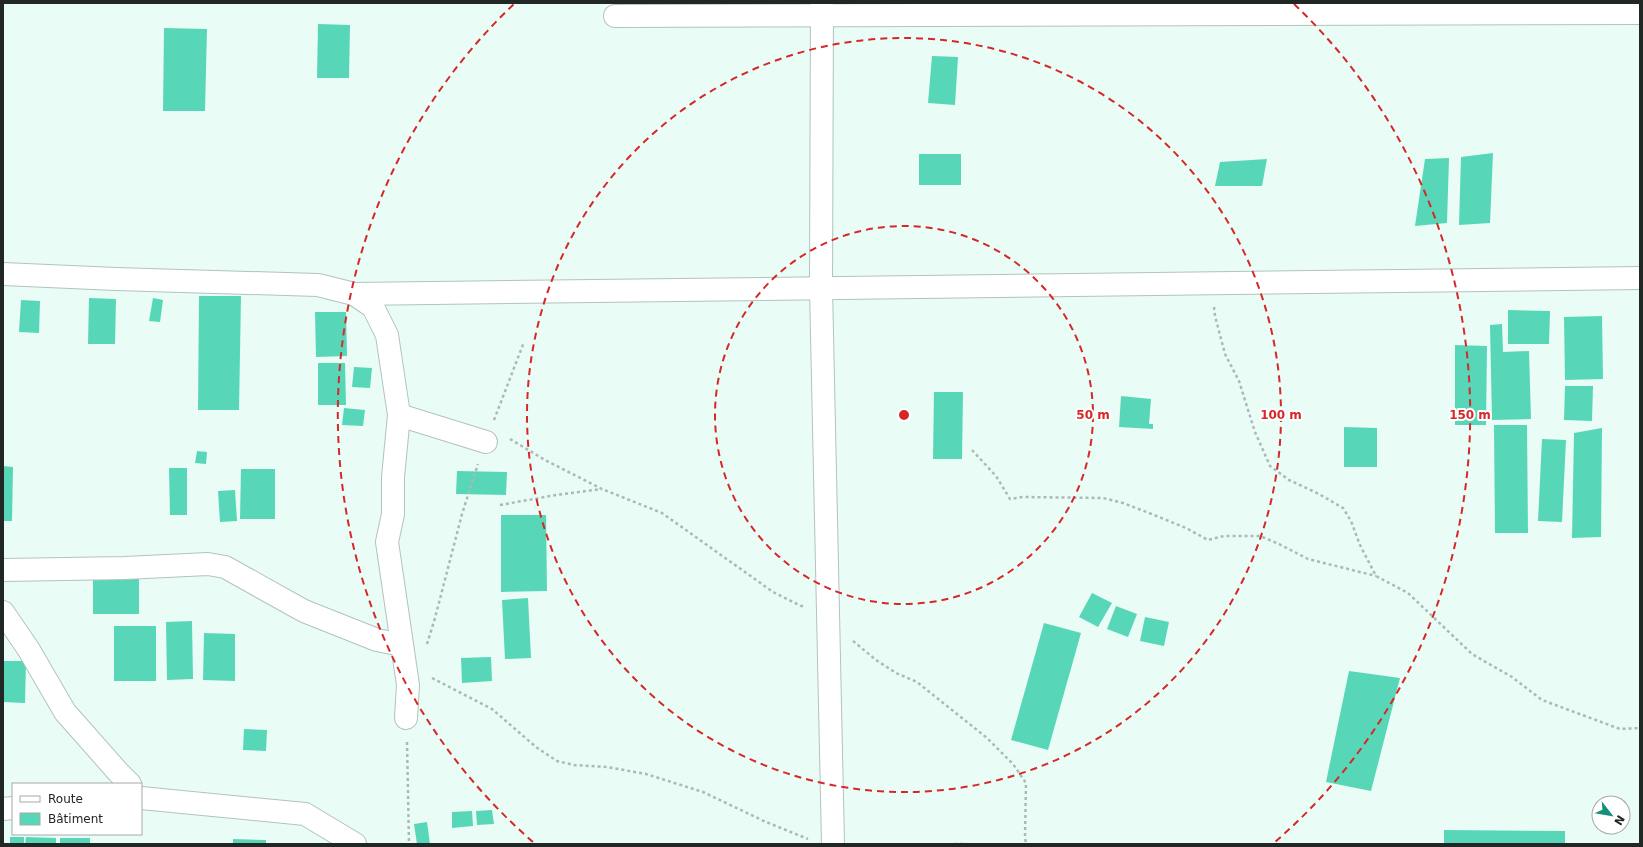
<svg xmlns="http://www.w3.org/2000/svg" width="1643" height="847" font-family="'DejaVu Sans',sans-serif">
<rect width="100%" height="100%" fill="#eafcf6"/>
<g fill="#58d7b8">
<path d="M318,24L350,25L349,78H317Z"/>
<path d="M164,28L207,29L205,111H163Z"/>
<path d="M932,56L958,57L955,105L928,103Z"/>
<path d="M1493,153L1490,223L1459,225L1461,157Z"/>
<rect x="919" y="154" width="42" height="31"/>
<path d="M1449,158L1447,223L1415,226L1425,159Z"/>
<path d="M1267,159L1262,186H1215L1220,162Z"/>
<path d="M199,296H241L239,410H198Z"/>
<path d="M89,298L116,299L115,344H88Z"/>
<path d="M153,298L163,300L160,322L149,321Z"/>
<path d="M21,300L40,301L39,333L19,332Z"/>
<path d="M1508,310L1550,311L1549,344H1508Z"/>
<path d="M315,312H346L347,356L316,357Z"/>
<path d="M1602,316L1603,379L1565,380L1564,317Z"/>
<path d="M1502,324L1503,352L1529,351L1531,419L1492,420L1490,325Z"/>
<path d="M1455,345L1487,346L1486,425H1455Z"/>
<path d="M318,363H345L346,405H318Z"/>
<path d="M354,367L372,368L370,388L352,387Z"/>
<path d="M1565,386H1593L1592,421L1564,420Z"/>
<path d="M934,392H963L962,459H933Z"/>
<path d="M1121,396L1151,399L1149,424H1153V429L1119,427Z"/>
<path d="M344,408L365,410L363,426L342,425Z"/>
<path d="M1494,425H1527L1528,533H1495Z"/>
<path d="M1344,427L1377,428V467H1344Z"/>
<path d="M1602,428L1601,537L1572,538L1574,433Z"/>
<path d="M1542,439L1566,440L1562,522L1538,521Z"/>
<path d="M197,451L207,452L206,464L195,463Z"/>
<path d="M3,466L13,467L12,521H3Z"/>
<path d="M169,468H187V515H170Z"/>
<path d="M241,469H275V519H240Z"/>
<path d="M457,471L507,472L506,495L456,494Z"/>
<path d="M235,490L237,521L220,522L218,491Z"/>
<path d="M501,515H546L547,591L501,592Z"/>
<path d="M139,569V614H93V570Z"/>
<path d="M1092,593L1112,603L1098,627L1079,617Z"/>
<path d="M528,598L531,658L505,659L502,600Z"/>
<path d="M1116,606L1137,614L1128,637L1107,629Z"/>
<path d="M1145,617L1169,622L1164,646L1140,641Z"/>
<path d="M192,621L193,679L167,680L166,622Z"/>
<path d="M1044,623L1081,633L1048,750L1011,740Z"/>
<rect x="114" y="626" width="42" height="55"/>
<path d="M204,633L235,634V681L203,680Z"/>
<path d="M491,657L492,681L462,683L461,658Z"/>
<path d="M3,661H26L25,703L3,702Z"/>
<path d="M1349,671L1400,678L1371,791L1326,782Z"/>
<path d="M244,729L267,730L266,751L243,750Z"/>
<path d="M492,810L494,824L477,825L476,811Z"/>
<path d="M472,811L473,826L452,828V812Z"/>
<path d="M427,822L430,844H417L414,824Z"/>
<path d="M1444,830L1565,831V844H1444Z"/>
<rect x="10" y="837" width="14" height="7"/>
<path d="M26,837L56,838V844H25Z"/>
<rect x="60" y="838" width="30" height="6"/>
<path d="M233,839L266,840V844H233Z"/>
</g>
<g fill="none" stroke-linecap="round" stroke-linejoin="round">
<g stroke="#b2c3bd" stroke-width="24">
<g id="street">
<path d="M822,3L821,288L833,844"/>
<path d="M615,16L1640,13"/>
<path d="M3,274L116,279L318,285L354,294L373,307L387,335L399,415L393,477V514L387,542L408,685L406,718"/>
<path d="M354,294L1640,278"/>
<path d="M399,415L486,442"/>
<path d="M3,570L125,568L208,564L225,567L304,611L377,640L402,645"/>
<path d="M3,612L29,650L65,712L118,772L130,784"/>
<path d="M141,798L305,814L355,844"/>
<path d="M3,809L13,808"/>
</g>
</g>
<g stroke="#abbab5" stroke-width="2.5" stroke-dasharray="3 3" stroke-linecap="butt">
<path d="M1214,307L1215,316L1225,354L1239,381L1255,432L1270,466L1289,480L1319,494L1343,508L1351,521L1360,545L1376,576L1408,593L1472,654L1512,677L1542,700L1620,729L1640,728"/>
<path d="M494,420L524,342"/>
<path d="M510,439L545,460L602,489L662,513L773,592L801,606H805"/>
<path d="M972,450L996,476L1010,499L1022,497L1103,498L1123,503L1149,513L1186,528L1208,540L1224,536H1260L1279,544L1308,559L1376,576"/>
<path d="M500,505L556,495L602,489"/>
<path d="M853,641L876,660L896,673L917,682L987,738L1013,764L1026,783L1025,837L1026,844"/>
<path d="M427,644L435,618L462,514L478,464"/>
<path d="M432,678L492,709L536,747L557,761L574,765L607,767L646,774L703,792L766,822L808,839"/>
<path d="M407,742L409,844"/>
<path d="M954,844H967"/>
</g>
<use href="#street" stroke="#fff" stroke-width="22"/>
</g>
<g fill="none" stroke="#d62828" stroke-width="2" stroke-dasharray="7 5">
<circle cx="904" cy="415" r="189"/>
<circle cx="904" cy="415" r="377"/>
<path d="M533 842A566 566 0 0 1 514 4M1294 4A566 566 0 0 1 1275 842"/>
</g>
<circle cx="904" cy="415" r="6" fill="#d62828" stroke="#fff" stroke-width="2"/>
<g font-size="12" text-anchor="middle" font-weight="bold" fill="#d62828" stroke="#fff" stroke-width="4" stroke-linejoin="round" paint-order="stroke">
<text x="1093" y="419">50 m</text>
<text x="1281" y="419">100 m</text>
<text x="1470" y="419">150 m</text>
</g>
<rect width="1643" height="847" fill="none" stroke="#202725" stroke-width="8"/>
<rect x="12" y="783" width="130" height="52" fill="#ffffff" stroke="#a6a9a8"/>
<rect x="20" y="796" width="20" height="6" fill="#ffffff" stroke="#a6a9a8"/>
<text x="48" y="803" font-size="12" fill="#202725">Route</text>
<rect x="20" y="813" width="20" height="12" fill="#58d7b8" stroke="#a6a9a8"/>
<text x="48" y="823" font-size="12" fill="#202725">Bâtiment</text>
<g transform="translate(1611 815) rotate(121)"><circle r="19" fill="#ffffff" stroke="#a6a9a8"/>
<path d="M0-3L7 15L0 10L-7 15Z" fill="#129178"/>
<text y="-6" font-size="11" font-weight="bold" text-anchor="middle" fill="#202725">N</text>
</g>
</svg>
